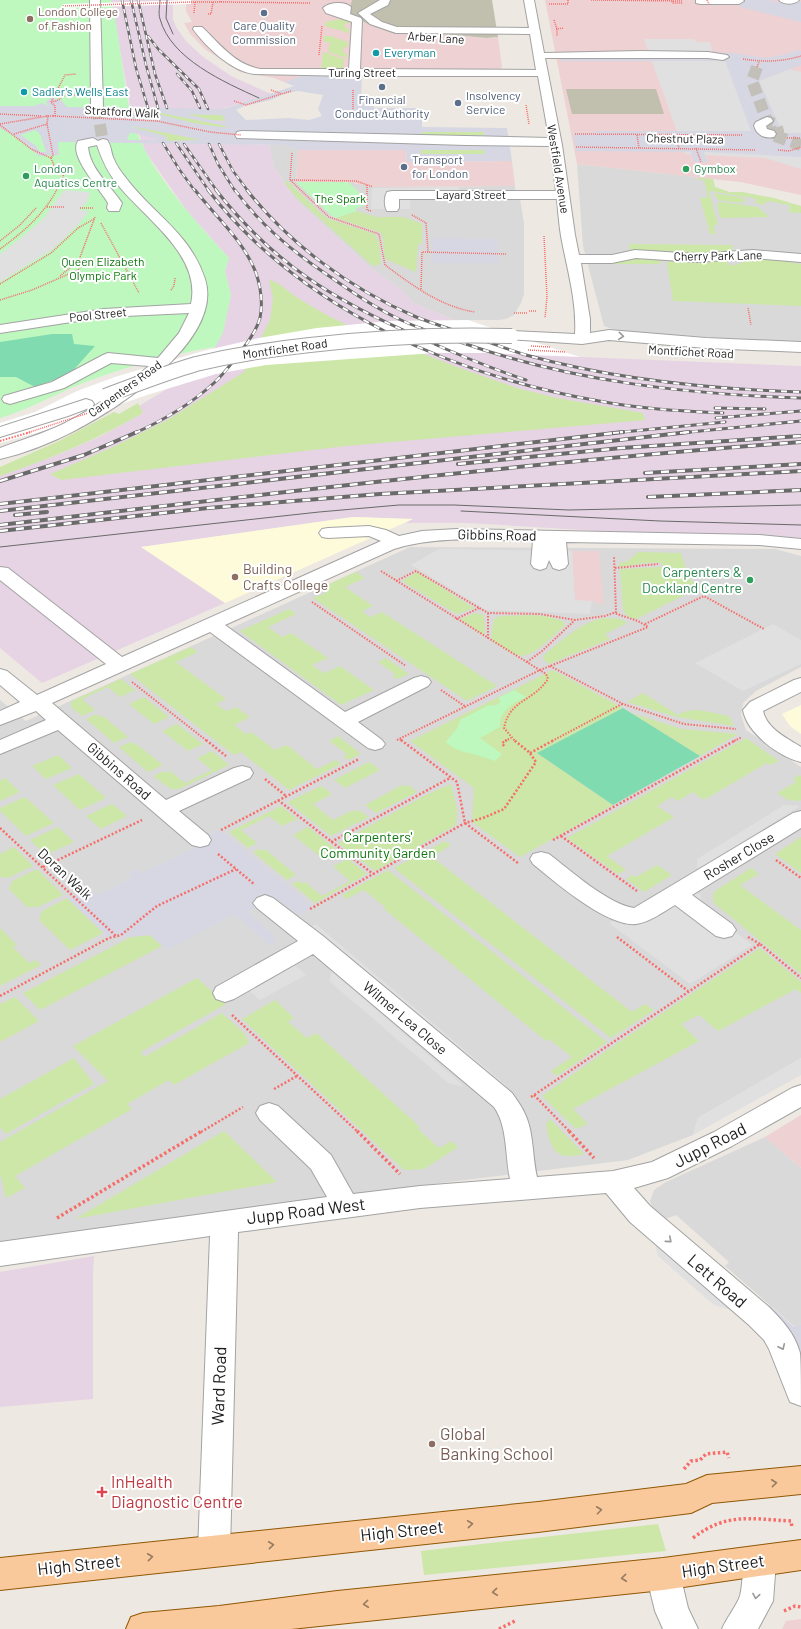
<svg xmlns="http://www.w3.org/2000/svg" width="801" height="1629" font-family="Barlow,sans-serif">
<rect width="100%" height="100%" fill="#ede9e2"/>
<g fill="#dad9d9">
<path d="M269,145H284L298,150L296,182H348L377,187L515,186L516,198L520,199L524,223V294L521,303L514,315L506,319L498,320H454L413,303L403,291L367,265L294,198L274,167Z"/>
<path d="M577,164L713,179L715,187L729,192H742L801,206V342L722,338L618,331L604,326L583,246Z"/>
<path d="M410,547L775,549L801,556V667L756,691L743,703L741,715L746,730L801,767V1058L698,1118L693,1135L628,1160L296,1201L0,1248V700L26,721Z"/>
<path d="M765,1137L801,1168V1324L795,1327L725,1266L729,1262L676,1215L660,1221L653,1210L650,1201L654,1190L666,1182Z"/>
</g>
<g fill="#eed1d2">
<path d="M191,0H352L348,14L429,33L470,37L494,38L498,37L502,67L500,70L308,74L284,82L274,78L240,72L206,50L191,35L184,23L192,22L186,11V4H191Z"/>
<path d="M545,0H801V195L740,182L577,164Z"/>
<path d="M298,150H406L407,162L512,161L515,186L377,187L348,182H296Z"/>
<path d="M572,551H599L604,605L592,601H575Z"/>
<path d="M801,1115V1168L765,1137Z"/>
<path d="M801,1619V1629H782L786,1621Z"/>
</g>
<g fill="#e6d4e4">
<path d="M111,0H173V19L176,27L186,41L202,56L231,76L271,94L224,108L245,144L269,145L274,167L294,198L367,265L403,291L413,303L454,320H468L580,357L801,366V538L633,533L467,523H406L412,519L353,517L141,547L225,603L42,683L0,648V476L62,453L103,435L143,413L139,406L193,373L215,347L231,295L225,271L229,258L187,211L145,151L131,111Z"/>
<path d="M94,1256L93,1273V1399L0,1407V1272Z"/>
</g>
<g fill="#fefbda">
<path d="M353,517L413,519L225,603L141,547Z"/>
<path d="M801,705V734L790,726L782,714Z"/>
</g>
<g fill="#c1c0ae">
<path d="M352,0H492L498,37L487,38L429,33L395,34L370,25L348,14Z"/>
<path d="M566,89H656L664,114H572Z"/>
</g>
<g fill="#cce7a8">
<path d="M340,19L349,21V24L345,23V28L349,29V33L325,26L326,22Z"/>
<path d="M324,36H330L348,42L347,48L344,47L343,52L347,54V58L328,52L330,42H324Z"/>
<path d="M323,52L344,59L343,71H321Z"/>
<path d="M152,111L222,125L230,128C215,128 163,118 152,111Z"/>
<path d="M189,114L222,115L226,121L211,120L187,115Z"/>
<path d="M131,126L202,140L167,141L165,136L162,135L133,128Z"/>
<path d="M422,132H484L485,136H422Z"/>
<rect x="421" y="150" width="64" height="4"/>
<path d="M698,178L713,179L715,187L729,192H742L774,198L801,206V213L788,212L790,206L788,205L769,201L762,205L754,202L757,200L750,197H746L712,191L709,192L718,225H713L716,234H710L700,198L708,197L704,180H698Z"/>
<path d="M288,182L326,218L375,234L379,243L381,264L373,266L297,198L284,182Z"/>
<path d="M714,193L740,197L746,200L740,203L718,200Z"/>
<path d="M721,202L758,207L769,217L720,218L717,203Z"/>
<path d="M357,211L376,217H404L422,224V243L418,244L416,272L385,259L382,234L379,232L336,218Z"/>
<path d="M629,244L732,245L733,250L731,252L707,255L632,251L630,250Z"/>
<path d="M651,257L661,260L660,264H601V260H630Z"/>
<path d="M752,258H764L801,264V306L673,301L667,262L675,260L691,262L725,259L728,261V265H736Z"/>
<path d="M269,280C280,282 288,292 298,298C333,321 373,337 411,354H424L457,367L517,388L557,398L643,413L645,420L346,446L61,480L50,474L113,447L169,419L244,372L270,320L273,298Z"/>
<path d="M138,403L143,413C98,439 49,459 0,476V467L59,441L114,412L119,414Z"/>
<path d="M638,552L681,553L689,579L701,587L636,619L628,617L623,610L620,569L662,567V563C646,561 633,566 618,567L620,563L628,561Z"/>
<path d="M356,572L365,578L345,587L373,606L362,611L370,617L382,612L497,686L467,701L313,598L325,593L327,585Z"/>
<path d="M417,572L474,608L457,614L402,581Z"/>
<path d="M289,609L296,614L268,627L282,637L291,633L328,658L312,665L324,673L340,666L374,690L341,705L240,631Z"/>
<path d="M475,613L484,615L485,633L483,635L460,619Z"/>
<path d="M500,616C521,616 545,612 564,622L565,625C555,634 532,660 518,655C510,653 501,646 493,641L491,636L494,619Z"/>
<path d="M603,618L621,619L627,623L605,634L610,639L549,664L543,659L544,655C563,640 578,624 603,618Z"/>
<path d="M191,647L198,652L176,662L226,699L216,704L226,711L236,707L250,717L234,725L246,734L251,732L275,750L287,745L317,769L336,760L341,764L289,790L241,752L234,755L130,674Z"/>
<path d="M386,658L409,674L397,679L392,676L395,674L378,662Z"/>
<path d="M553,670L623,708L537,753L613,805L520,857L472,822L474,788L410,741Z"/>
<path d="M121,679L135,690L120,697L108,687L82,699L95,710L82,716L71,707V702L74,700Z"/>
<path d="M643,693L678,715C693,705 712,713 729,716L734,726L677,717L627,702Z"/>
<path d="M144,697L169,717L154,724L129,704Z"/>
<path d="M631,713L682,729L738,734L700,756Z"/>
<path d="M96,714L99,717L102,715L128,737L114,743L86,719Z"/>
<path d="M177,724L203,744L188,751L162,731Z"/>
<path d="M338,736L361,754L348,760L343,756L347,754L329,741Z"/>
<path d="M746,738L779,761L770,765L767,763L704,800L693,792L678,801L672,797L657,806L674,817L607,856L626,870L618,874L567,838Z"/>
<path d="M130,742L133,744L135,743L163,765L148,772L119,747Z"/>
<path d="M212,751L229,765L179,789H171L153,776L164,771L167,773L170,771L185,783L212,770L197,758Z"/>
<path d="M58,755L72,768L46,779L32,766Z"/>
<path d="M369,762L380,770L345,788L334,780Z"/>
<path d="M79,774L106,798L80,810L53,785Z"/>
<path d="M799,775L801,776V800L799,801L788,800L777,793L796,782L793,779Z"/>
<path d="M5,778L20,792L0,801V781Z"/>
<path d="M451,784L457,810L456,825L375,871L338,843L426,795Z"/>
<path d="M402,785L405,787L408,785L417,792L376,813L365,805Z"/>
<path d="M321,786L332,794L313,804L333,820L353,810L355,812L359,810L369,817L331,836L288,802Z"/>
<path d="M25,797L54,823L26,836L0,811V808Z"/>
<path d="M112,804L127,816L101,829L86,816Z"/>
<path d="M281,806L297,819L282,826L269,816L241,830L257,843L248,848L229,832Z"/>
<path d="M58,827L74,842L46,855L30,840Z"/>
<path d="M308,827L338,851L323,859L293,835Z"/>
<path d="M801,837V873L775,854Z"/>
<path d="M445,841L451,845L432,857L632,1012L645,1004L654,1010L611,1038L394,868Z"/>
<path d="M14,847L33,866L8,878L0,877V854Z"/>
<path d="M258,849L262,851L265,849L296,875L287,880L253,852Z"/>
<path d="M348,859L367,874L315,903L292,884L298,881L302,883L305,882L322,896L350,881L333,866Z"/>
<path d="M657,865L672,875L644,892L626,879L633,875L636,877Z"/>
<path d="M751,868L759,874L740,885L801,930V974L715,904C712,899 712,896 715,891Z"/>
<path d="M37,869L63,895L38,907H27L9,889L12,881Z"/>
<path d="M388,870L607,1042L557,1076L551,1071L572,1057L549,1039L546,1041L383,908L385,907L364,890L346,899L342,895Z"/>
<path d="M67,898L103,933L70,950L39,920L42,911Z"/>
<path d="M0,928L17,945L13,947L29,963L36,960L41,965L0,986Z"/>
<path d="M150,935L162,946L40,1010L23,993L131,937Z"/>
<path d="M760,948L801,982V993L796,989L718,1031L699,1015L681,1024L699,1041L573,1109L588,1124L576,1129L542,1096L612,1047Z"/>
<path d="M197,978L226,1004L141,1052L144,1057L222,1013L245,1034L249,1043L174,1085L169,1080L127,1104L132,1109L15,1176L25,1188L6,1198L0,1173V1142L108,1081L73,1046Z"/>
<path d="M15,997L39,1021L0,1042V1004Z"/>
<path d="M275,1000L294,1018L288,1022L307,1038L316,1033L420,1127L418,1129L439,1148L452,1141L458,1147L424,1169L404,1170L242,1019Z"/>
<path d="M74,1058L94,1084L6,1134L0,1127V1099Z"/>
<path d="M550,1119L584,1154C555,1161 551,1150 546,1124Z"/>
<path d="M224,1131L277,1182L75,1219Z"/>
<path d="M658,1524L666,1551L424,1575L421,1551Z"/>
</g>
<g fill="#bef8bf">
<path d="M0,0H111C120,36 122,74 130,111C143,166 192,217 229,258L225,271L231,295L223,333L215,347C172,354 129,366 88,381C58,392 31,409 0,418Z"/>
<path d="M296,182H348L364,197L365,205L355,209L357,211L336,218L332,216Z"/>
<path d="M514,690L526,697C513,703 498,711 500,727L480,738L502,754L495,761C488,759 481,756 473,754C462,751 455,751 446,742C451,734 459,730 460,720L489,705C494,706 498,706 501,701L498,698Z"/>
</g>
<g fill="#81dbb1">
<path d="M52,334H72L74,344L95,346L70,374L35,387L16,377H0V342Z"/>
<path d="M623,708L700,756L613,805L537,753Z"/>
</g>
<g fill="#e0e0e0">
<path d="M644,39H694L696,42H710L714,58L745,57L801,72V169L765,158L685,154Z"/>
<path d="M459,187V193L410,195V209H371L372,188Z"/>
<path d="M64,190L88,192L90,194L87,202L79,210L89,211L77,226L53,249L0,282V254L22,237L43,219Z"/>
<path d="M439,549L572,551L575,600L592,601L590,614L486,610L411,565Z"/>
<path d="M773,624L801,640V664L743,691L695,663Z"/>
<path d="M784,805L800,806L697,870V859Z"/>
<path d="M687,887L701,895L702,903L708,910L752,945L690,984L609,923Z"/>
<path d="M316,924L507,1086L500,1090L309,928Z"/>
<path d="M287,958L306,975L260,1000L241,983Z"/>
<path d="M332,971L465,1087L448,1083L329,981Z"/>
<path d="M801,1058V1075L693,1135L698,1118Z"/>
<path d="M653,1236L743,1314L714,1305L658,1256Z"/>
</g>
<g fill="#d6d7e3" fill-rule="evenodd">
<path d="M738,0H768L788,4L801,1V22L740,7Z"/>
<path d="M797,50L801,51V65L759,81L783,133H801V157L704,152L708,162H694L691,152L576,151L573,133H595L594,131H751L725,61H561L559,52L663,51L733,53L765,58L783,55Z"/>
<path d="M308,74H362L361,98H377L374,99V108H422V127L507,128L512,161L407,162L406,150H298L284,145L58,142L59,155L39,156L16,137L0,128V106H34L42,103L50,106L46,103L47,100L52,98L61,100L67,107L223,109L294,86L284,82ZM298,91L323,95L318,109L322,116L309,120L289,118L246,120L236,110L244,106L271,100L284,94ZM152,111L222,125L230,128L197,124L158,114ZM187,114L222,115L226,120L223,122L211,120ZM129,126L149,129L201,140L167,141V138L162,135ZM35,130L40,134L46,152H40L36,146L21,135ZM422,132H484L485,135L422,136ZM130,133L138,134L157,139L153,140H129L127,138ZM421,150H484L485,154H421Z"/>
<path d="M432,238L497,239L499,263H432Z"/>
<path d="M220,830L314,907L298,915L275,897L247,912L275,936V942L270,945L234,914L167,950L150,935L131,937L121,935L109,938L67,898L84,893L102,894L133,877L128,873L137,869L142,873L203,844L200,840Z"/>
<path d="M769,1305L794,1327L801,1324V1364L794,1348L763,1309Z"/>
</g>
<g fill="#fff">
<path d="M191,0V4L63,8V4Z"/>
<path d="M468,320L580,357L486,353H434L266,365L216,374L147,395L43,431L0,443V423L35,412L77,391L115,377L203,351L259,338L317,328L389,321Z"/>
</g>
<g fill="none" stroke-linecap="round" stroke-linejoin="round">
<g stroke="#c3c0ba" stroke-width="12" stroke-dasharray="12 5.5" stroke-linecap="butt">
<path d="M757,67L752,81L767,121L776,125L778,131L770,134L801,145"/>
<path d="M97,107L103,143"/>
</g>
<g stroke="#a3a3a3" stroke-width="2">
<g id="minor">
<path d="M90,0H100L103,107L101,109H93L91,107Z"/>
<path d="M380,0H390L388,5L370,14L382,22L397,27L529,28L524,0H534L544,53L641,51L708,52L727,55L729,57L723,60L708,58H545L562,145L575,235L579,255H612L635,250L697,254L753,250L801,254V262L753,258L697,262L636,258L612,263H581L590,319V333L609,330L706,338L801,342V352L706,348L609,340L582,344L507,339L504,336L507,333L512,331L575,334C577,301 567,269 561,236C559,224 558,211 557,199H399V208L397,211H387C384,206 384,197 387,192L392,191H556L550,146L466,145L237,138L235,135L237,132L241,131L549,138L538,76H354L254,74C231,71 206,47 193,29L194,27H202C220,44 235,65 261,69H349L352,22L326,13L323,8C329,2 345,1 351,7L350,14L361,18L362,20L360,69L536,70L530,34L396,33L370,24L358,13Z"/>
<path d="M696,0H743L744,1L739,4H700L696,3Z"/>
<path d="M779,0H799C795,5 783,5 779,0Z"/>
<path d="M767,117L771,118L773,121L766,126L767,129L774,131L776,134L774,137C765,139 756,135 754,125L756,122Z"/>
<path d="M93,138L98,141L103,139L107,140C111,145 111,152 113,157C116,165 121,172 126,178C153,214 190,233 205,279C224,339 121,407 76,430C53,442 26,453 0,459V448C21,440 42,434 63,424C94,409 122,388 149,366L111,363L64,388L10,404L4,402L2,399L4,396L52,382L103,355L108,353L158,358L179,333L189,313L104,317L0,333V325L104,309L191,304C202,255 144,218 118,185C108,173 102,160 97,145L88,147C90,169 110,185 122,203L119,211H109L107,208L108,203C101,190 68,156 78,141Z"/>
<path d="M86,399L92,401L94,404L92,407L68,416L0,437V427Z"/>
<path d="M369,526L386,530L399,536L422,531L457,529L760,535L801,539V549L760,545L566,542L568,564L565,568L559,570L553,568L549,560L546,568L540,570L534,568L531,564L533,541C487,540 439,535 394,549L225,625L345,712L414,678L421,676L428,678L431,682L428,686L358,722L382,740L385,744L382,748L375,750L368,748L210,632L52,703L166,800L234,768L242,766L250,768L253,773L250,778L179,811L208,835L211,840L208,845L200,847L192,845L58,730L0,754V740L46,720L36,711L0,725V711L20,702L0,685V669L7,671L37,695L106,664L0,580V567L8,568L122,657L381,541L369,536L328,538L322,537L319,533L322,529L328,528Z"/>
<path d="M801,678V692L763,711C767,729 787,738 801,747V762C779,757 747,733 743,710L750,702L794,680Z"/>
<path d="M801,811V828L692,895L732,924L736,930L732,936L724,938L716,936L675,905C663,912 650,922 636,924C607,927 555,882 533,864L530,859L533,854L541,852L549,854C570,870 609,905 634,908L793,813Z"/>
<path d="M265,895L273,898L323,936L512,1093C516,1099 521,1105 524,1112C534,1131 532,1156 537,1177L613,1171L652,1162L714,1132L792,1088L801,1085V1107L732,1146L668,1178L634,1188L650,1206L769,1307C783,1321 795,1334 800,1353C801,1364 801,1393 801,1406L790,1402L769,1349L764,1340L749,1325L630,1222L606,1193L420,1208L238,1232L230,1551L226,1562L214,1566L202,1562L198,1551L210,1236L0,1266V1242L327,1197L311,1169L260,1120L256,1113L260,1106L269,1103L278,1106L331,1155L353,1194L420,1186L510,1179C505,1156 508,1127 494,1107L313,954L234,999L225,1002L216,999L213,993L216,987L298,941L257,908L253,903L257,898Z"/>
<path d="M760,1546L772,1550L776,1561L773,1601L758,1629H722C726,1619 737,1605 740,1596C744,1580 741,1567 748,1550Z"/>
<path d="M663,1558L675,1563L680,1574L688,1608L698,1629H663L655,1611L646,1574L651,1563Z"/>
</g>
</g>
<g stroke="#905704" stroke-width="2">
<g id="major">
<path d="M801,1466V1494L712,1503L691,1513L538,1532L0,1590V1558L538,1502L686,1484L707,1475Z"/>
<path d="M801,1540V1570L663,1590L291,1629H126L131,1617L143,1613L219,1606L337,1591L663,1558Z"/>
</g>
</g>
<g stroke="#f66d6a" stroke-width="1.5" stroke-dasharray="1 1" stroke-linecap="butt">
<path d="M591,0L682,1"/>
<path d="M672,1L673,3H683"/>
<path d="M191,2H221V0"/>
<path d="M221,2L310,3"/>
<path d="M549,4H568V0"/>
<path d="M194,13L195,2"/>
<path d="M208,14H211L213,2"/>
<path d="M554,20L557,29V36"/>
<path d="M556,29L564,28"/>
<path d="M319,55L322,26"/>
<path d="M743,59C763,62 781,62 801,56"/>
<path d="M757,67L759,62"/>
<path d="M271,90L282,94L291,91"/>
<path d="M353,90V115L360,119"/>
<path d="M234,101L246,105L281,94"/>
<path d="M51,102L65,75L76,74"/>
<path d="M526,105L529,124"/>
<path d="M0,114L41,116"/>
<path d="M46,116H53"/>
<path d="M55,116V106L51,102L56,101L66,95H78"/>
<path d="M0,124L48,116L47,124L53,155L51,158L54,165L51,172"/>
<path d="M0,125L31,149L51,158"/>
<path d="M14,134L47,124"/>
<path d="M575,134L742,135"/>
<path d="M637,135L639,148"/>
<path d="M675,135L679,148"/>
<path d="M787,138H801"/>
<path d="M576,147L755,150"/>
<path d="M696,148L701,162"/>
<path d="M778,150L789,151L801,147"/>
<path d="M292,153L290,180L329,217L379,234L385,265C412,285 441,307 475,312"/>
<path d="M290,180L356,181L373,187"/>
<path d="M367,185V210L371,211"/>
<path d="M47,207H65"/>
<path d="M80,208H94"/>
<path d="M412,215L426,223L428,252"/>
<path d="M101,223L139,293"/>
<path d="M544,236L547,297L545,318"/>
<path d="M0,241L20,225L36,208"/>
<path d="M0,249C29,228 53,206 65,171"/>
<path d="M60,276L79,260L95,217"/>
<path d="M0,284L51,253L78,228L94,219"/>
<path d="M421,289L422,252L506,254"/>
<path d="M171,290L174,286L175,278"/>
<path d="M0,300L32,290L78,270L81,266L79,260"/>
<path d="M748,308L751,325"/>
<path d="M529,311H537"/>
<path d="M514,313H528"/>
</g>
<g stroke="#f66d6a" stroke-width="2" stroke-dasharray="1.5 1.5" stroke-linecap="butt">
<path d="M615,568L658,564"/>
<path d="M381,571L546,674L548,679C533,702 510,699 504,728L515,741"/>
<path d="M396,581L416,571L488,613L540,614L575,620"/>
<path d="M312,602L406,666"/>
<path d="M488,613V639"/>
<path d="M456,619L479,608"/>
<path d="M645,624L704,596L764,629"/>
<path d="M527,662L542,651L575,620L605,616L616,612L614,556"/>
<path d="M550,666L623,704L684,724L736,729"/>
<path d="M132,682L207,741"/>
<path d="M441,690L466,707"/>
<path d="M400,739L402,741"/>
<path d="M397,740L540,670L648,627L638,621L614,613"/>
<path d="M505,741L511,738"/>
<path d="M552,741L622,704"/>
<path d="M734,741L742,737"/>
</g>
<g stroke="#f66d6a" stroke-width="2.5" stroke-dasharray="2 2" stroke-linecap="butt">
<path d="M206,740L226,756"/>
<path d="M401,740L457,782L465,823L518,863"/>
<path d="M504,746L502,743L507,740"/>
<path d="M530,753L554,740"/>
<path d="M265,779L286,796"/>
<path d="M278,800L373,874"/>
<path d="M0,828L116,936"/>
<path d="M221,830L359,759"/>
<path d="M561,836L637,891"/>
<path d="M553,840L736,740"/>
<path d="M331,842L450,778"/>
<path d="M218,854L254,884"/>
<path d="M776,860L801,878"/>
<path d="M43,867L142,820"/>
<path d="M310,909L465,823L483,818L504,809L536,762L529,752L514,740"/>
<path d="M617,937L688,991"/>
<path d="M748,937L760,944"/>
<path d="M0,996L109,938L121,935L157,906L236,869"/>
<path d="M232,1015L358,1132"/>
<path d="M274,1089L297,1076"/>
<path d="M534,1095L570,1132"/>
<path d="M531,1097L760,944L801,978"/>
<path d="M201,1132L243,1107"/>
</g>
<g stroke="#f66d6a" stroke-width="3.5" stroke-dasharray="2.5 2.5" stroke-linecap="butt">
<path d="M357,1131L400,1174"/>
<path d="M569,1131L594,1158"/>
<path d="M57,1218L202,1131"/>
<path d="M684,1469L691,1461L700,1460L706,1454L727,1452L729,1458"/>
<path d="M693,1538C727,1512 751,1519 791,1521L792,1528"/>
<path d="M784,1611L795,1606L801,1607"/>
<path d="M499,1629L515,1621"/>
</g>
<use href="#minor" fill="#fff" fill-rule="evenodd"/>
<use href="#major" fill="#f9c99b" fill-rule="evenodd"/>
<g stroke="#6a6a6a" stroke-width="1">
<path d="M160,0C160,6 158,13 160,19C171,59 224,82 259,98"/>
<path d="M167,0L166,18L173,34"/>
<path d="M461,511L660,521L801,525"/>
<path d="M0,547L319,512L399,505H454L569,510L801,505"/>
</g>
<g stroke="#6a6a6a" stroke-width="2.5">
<g id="rail-far2">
<path d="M122,0L136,68L148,108"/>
<path d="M131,0L146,65L158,108"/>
<path d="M138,0L155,74L167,108"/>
<path d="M148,36L159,50L199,89L208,109"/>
<path d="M177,74L192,91L200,108"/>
<path d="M163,143L179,169L195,191"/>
<path d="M176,143L209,191"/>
<path d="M184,144L217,191"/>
<path d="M209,144L218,164L235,191"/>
<path d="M219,144L233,171L248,191"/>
</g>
</g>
<g stroke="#6a6a6a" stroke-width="3">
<g id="rail-far1">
<path d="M208,190C300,309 455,376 599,401C640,409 682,411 723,413"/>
<path d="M216,190C275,265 335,301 421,338C456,354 490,368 526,380"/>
<path d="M235,190C260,225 293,252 329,276C352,292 375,308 401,320C420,329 440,335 460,342C570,381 684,394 801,398"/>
<path d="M247,190C289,244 351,289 414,316C433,324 454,330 474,337C492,343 509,350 526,355C616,380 709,389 801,392"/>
<path d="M715,408L765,409"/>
<path d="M716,418L801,411"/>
<path d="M135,433C162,421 192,403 214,383C223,375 231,364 238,355C247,344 256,332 260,318C263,303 261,288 256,273C244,241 216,217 195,190"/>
<path d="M613,433L725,422"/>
<path d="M680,433L801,421"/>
</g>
</g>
<g stroke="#6a6a6a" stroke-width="4">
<g id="rail">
<path d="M458,464L621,448L801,436"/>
<path d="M645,473L801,464"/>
<path d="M0,481L84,455L137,432"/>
<path d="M648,497L801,490"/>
<path d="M0,504L623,432"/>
<path d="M0,511L689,432"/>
<path d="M15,515L47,512"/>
<path d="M0,525C267,494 533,462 801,442"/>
<path d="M0,531L208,508L380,494L801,471"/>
</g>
</g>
<use href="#rail-far2" stroke="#fff" stroke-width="1.5" stroke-dasharray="4.5" stroke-linecap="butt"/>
<use href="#rail-far1" stroke="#fff" stroke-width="2" stroke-dasharray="6" stroke-linecap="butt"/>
<use href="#rail" stroke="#fff" stroke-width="2.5" stroke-dasharray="8" stroke-linecap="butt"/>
<g stroke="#a3a3a3" stroke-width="16" stroke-linecap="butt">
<path id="minor-bridge" d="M105,396C135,385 165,373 196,364C234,355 272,349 310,345C377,337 444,334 512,336"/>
</g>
<g stroke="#f66d6a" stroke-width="1.5" stroke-dasharray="1 1" stroke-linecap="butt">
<path d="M707,0L709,4"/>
<path d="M63,6L191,2"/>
<path d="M53,116L157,121L210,132L241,135"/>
<path d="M531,346L550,347"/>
<path d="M528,350L566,352"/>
<path d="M27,433L91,412"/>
</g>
<path stroke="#f66d6a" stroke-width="2" stroke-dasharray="1.5 1.5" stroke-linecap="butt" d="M0,441L31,432"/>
<use href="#minor-bridge" stroke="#fff" stroke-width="14"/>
</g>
<defs><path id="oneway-chevron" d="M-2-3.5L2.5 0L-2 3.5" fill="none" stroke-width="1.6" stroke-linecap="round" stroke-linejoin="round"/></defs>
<g stroke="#999">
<use href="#oneway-chevron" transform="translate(621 336) rotate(5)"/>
<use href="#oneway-chevron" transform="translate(669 1240) rotate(41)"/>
<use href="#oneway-chevron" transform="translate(782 1347) rotate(65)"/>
<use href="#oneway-chevron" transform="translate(756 1596) rotate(99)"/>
</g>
<g stroke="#967b62">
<use href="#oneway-chevron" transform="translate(774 1483) rotate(-6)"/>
<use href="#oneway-chevron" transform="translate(599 1510) rotate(-7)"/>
<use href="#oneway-chevron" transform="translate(470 1524) rotate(-6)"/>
<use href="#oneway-chevron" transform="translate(271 1545) rotate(-6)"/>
<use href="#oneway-chevron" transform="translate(150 1557) rotate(-6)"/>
<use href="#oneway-chevron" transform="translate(624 1578) rotate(174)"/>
<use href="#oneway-chevron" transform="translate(495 1592) rotate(174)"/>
<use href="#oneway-chevron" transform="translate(366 1604) rotate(174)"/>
</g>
<g fill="#5c6f8a" stroke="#fff" stroke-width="1.5">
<circle cx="264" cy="13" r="4"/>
<circle cx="382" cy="87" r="4"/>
<circle cx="458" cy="103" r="4"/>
<circle cx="404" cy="167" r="4"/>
</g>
<g fill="#8d6e63" stroke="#fff" stroke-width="1.5">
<circle cx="30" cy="19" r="4"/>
<circle cx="235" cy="577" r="4"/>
<circle cx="432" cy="1444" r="4"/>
</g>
<g fill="#0f9aa8" stroke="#fff" stroke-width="1.5">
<circle cx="376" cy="53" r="4"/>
<circle cx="24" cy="92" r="4"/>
</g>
<g fill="#2e9e5b" stroke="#fff" stroke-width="1.5">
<circle cx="686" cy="169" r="4"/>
<circle cx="26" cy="176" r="4"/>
<circle cx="750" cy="580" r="4"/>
</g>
<path fill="#e0444e" stroke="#fff" stroke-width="1.5" d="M100 1486h4v4h4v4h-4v4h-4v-4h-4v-4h4z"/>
<g text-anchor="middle" stroke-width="4" stroke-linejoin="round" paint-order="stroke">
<g font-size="12" fill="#785e54" stroke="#fff" text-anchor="start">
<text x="38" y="16">London College<tspan x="38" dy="14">of Fashion</tspan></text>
</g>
<g font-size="12" fill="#4e5e75" stroke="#fff">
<text x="264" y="30">Care Quality<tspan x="264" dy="14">Commission</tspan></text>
<text x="466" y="100" text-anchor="start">Insolvency<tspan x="466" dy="14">Service</tspan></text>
<text x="382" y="104">Financial<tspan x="382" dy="14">Conduct Authority</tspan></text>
<text x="412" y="164" text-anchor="start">Transport<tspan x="412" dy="14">for London</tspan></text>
</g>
<g font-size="12" fill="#1c1c1c" stroke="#fff">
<text transform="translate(436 38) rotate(4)" y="4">Arber Lane</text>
<text x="362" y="77">Turing Street</text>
<text transform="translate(122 112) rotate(3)" y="4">Stratford Walk</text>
<text transform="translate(685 139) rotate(1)" y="4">Chestnut Plaza</text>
<text transform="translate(558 169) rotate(81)" y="4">Westfield Avenue</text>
<text x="471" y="199">Layard Street</text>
<text transform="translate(718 256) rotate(-1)" y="4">Cherry Park Lane</text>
<text transform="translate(98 315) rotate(-6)" y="4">Pool Street</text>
<text transform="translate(285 349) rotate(-8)" y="4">Montfichet Road</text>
<text transform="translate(691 352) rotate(3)" y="4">Montfichet Road</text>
<text transform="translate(125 389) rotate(-36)" y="4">Carpenters Road</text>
</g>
<g font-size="12" fill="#0d838f" stroke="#fff" text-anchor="start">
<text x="384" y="57">Everyman</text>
<text x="32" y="96">Sadler's Wells East</text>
</g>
<g font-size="12" fill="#27864d" stroke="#fff" text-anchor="start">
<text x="34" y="173">London<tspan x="34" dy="14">Aquatics Centre</tspan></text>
<text x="694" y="173">Gymbox</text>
</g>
<g font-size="12" fill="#0e760e" stroke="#fff">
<text x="340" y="203">The Spark</text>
<text x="103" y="266">Queen Elizabeth<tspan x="103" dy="14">Olympic Park</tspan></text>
</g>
<g font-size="14" fill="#1c1c1c" stroke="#fff">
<text transform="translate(497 535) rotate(1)" y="5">Gibbins Road</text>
<text transform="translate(119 771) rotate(41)" y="5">Gibbins Road</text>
<text transform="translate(739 856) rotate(-31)" y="5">Rosher Close</text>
<text transform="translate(65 874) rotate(43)" y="5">Doran Walk</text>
<text transform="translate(405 1018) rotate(40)" y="5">Wilmer Lea Close</text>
</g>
<g font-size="14" fill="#785e54" stroke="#fff" text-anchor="start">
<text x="243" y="574">Building<tspan x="243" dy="16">Crafts College</tspan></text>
</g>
<g font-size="14" fill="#27864d" stroke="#fff" text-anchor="end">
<text x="742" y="577">Carpenters &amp;<tspan x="742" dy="16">Dockland Centre</tspan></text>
</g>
<g font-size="14" fill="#0e760e" stroke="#fff">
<text x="378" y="842">Carpenters'<tspan x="378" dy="16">Community Garden</tspan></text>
</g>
<g font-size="17" fill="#1c1c1c" stroke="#fff">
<text transform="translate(710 1145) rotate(-27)" y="6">Jupp Road</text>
<text transform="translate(306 1211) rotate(-7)" y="6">Jupp Road West</text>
<text transform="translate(717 1281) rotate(41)" y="6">Lett Road</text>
<text transform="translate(219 1386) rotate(-88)" y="6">Ward Road</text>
<text transform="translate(402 1531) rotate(-6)" y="6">High Street</text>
<text transform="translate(79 1565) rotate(-6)" y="6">High Street</text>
<text transform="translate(723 1566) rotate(-8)" y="6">High Street</text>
</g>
<g font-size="17" fill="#785e54" stroke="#fff" text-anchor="start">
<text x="440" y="1440">Global<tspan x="440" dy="20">Banking School</tspan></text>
</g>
<g font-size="17" fill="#be3a42" stroke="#fff" text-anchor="start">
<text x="111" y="1488">InHealth<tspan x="111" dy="20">Diagnostic Centre</tspan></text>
</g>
</g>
</svg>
